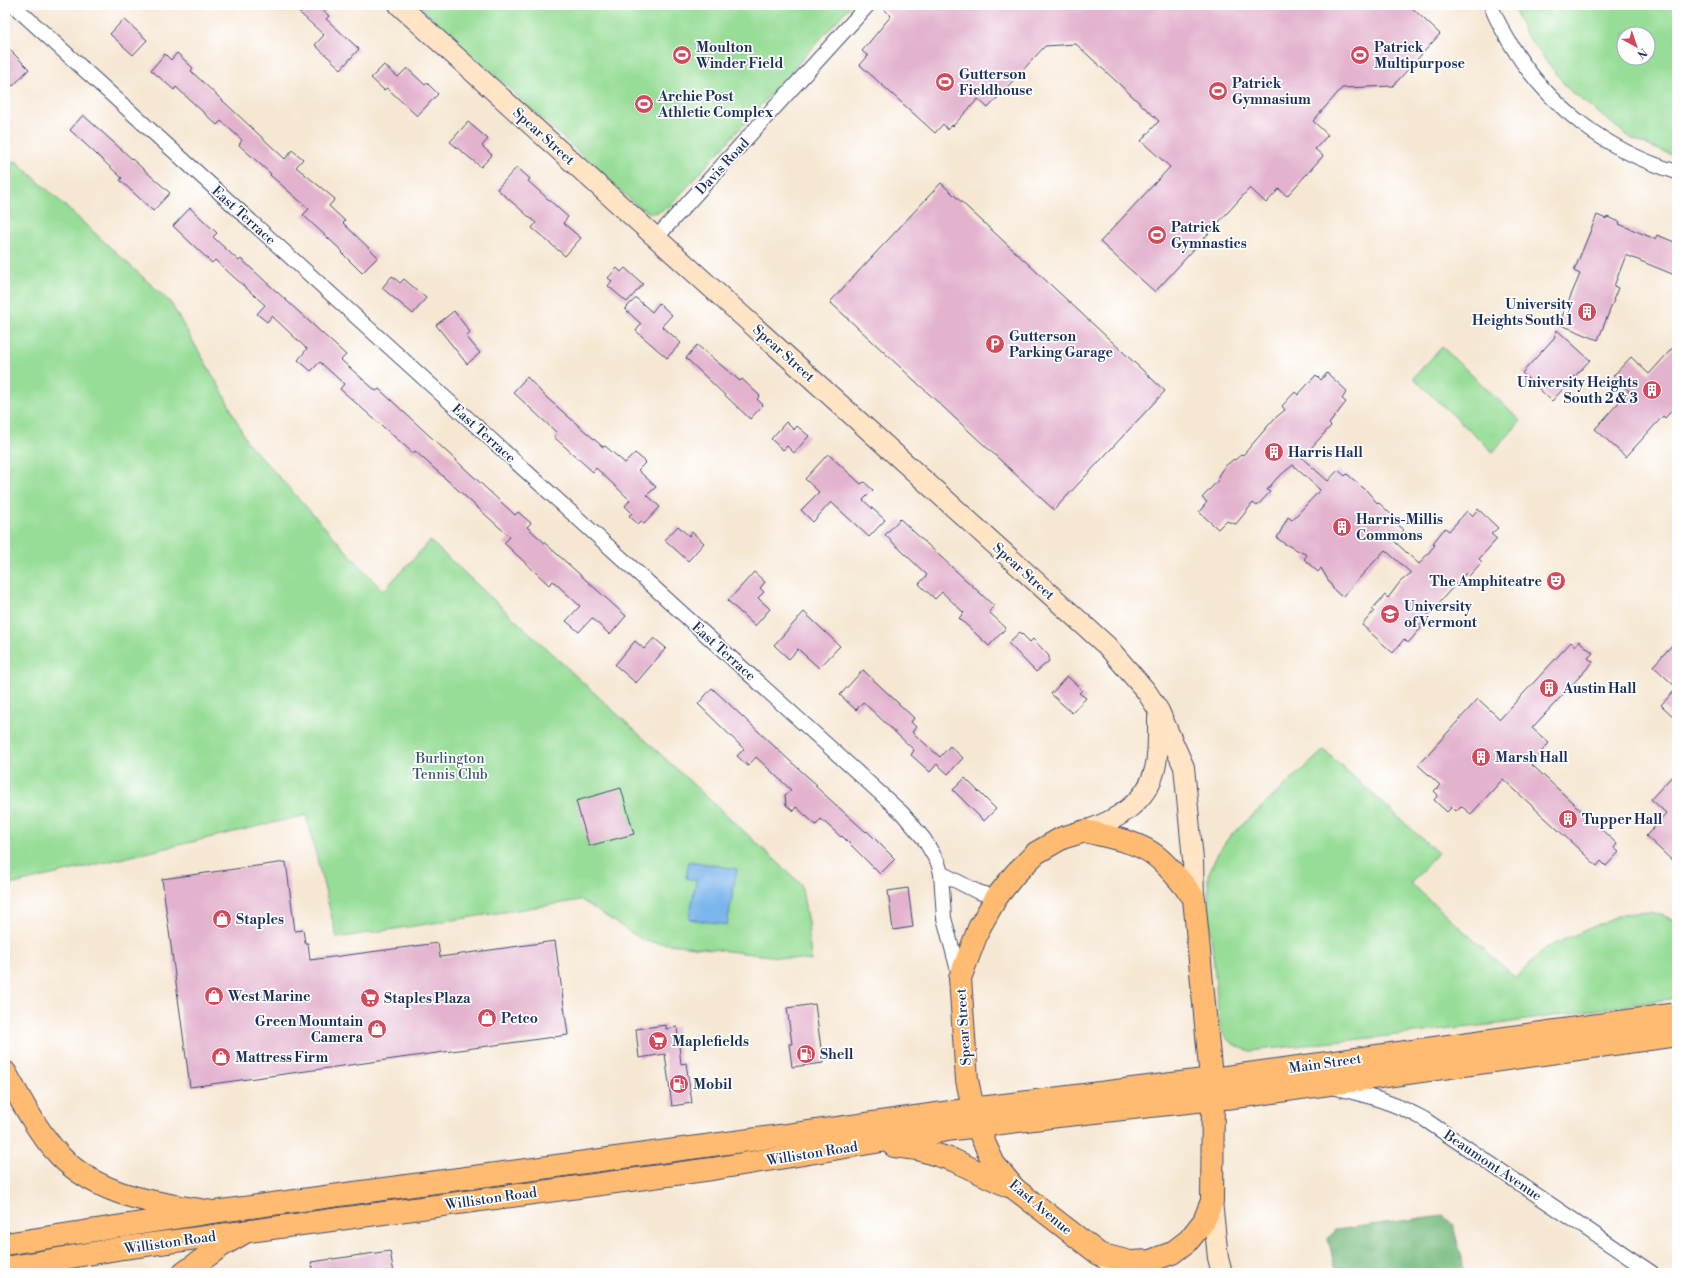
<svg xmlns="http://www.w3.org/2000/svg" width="1682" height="1278" font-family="'Libre Bodoni',serif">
<rect width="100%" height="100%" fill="#fff"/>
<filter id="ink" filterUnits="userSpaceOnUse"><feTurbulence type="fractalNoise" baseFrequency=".025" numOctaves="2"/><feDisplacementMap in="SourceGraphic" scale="8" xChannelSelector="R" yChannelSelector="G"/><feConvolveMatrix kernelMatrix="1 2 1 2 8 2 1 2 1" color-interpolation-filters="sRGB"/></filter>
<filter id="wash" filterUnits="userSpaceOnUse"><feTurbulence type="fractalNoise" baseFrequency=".012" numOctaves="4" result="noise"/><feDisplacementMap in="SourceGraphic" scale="16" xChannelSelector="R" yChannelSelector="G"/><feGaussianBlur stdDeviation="0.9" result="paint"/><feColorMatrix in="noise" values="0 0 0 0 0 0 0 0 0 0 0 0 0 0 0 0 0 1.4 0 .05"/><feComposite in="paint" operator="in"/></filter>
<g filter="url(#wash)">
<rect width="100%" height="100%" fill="#f6e7d3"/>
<g fill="#97dd97" stroke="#59867a" fill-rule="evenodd">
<path d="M418,5H851L670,206C652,216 651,215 634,203Z"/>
<path d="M1513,5H1677V157L1632,139L1568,89L1524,32ZM1624,34H1648V58H1624Z"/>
<path d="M15,160L170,302L223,393L247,442L383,591L430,541L801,884L808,923L811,961L644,941L581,900L337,938L306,815L5,886V718L8,715L9,681L5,675V173Z"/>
<path d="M1442,347L1521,421L1493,452L1413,378Z"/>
<path d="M1324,750L1438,853L1411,883L1516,978L1545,948L1622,914L1650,912L1677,920V998L1498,1024L1250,1051C1235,1046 1229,1044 1220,1029L1208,902V875L1218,853L1229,837Z"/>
</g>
<path fill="#79bc80" stroke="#4a766f" d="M1443,1215L1453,1225L1465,1273H1337L1328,1239L1335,1230Z"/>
<path fill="#7ab5eb" stroke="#4a72a4" d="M689,861L737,869L727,925L689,919L696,880L686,878Z"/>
<g id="blocks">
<g fill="#e3b3ce">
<path d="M291,5H317L329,16L326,19L359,49L341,69L315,45L324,35Z"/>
<path d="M880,5H1409L1440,34L1393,86L1342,88L1313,121L1328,135L1315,149L1323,156L1287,196L1279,189L1266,203L1250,188L1155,292L1100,242L1170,167L1141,141L1159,121L1076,44L1045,46L988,108L978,99L953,126L952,125L948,130L943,124L935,133L860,65L868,56L862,51L891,16Z"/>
<path d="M124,19L147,40L133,55L110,34Z"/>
<path d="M5,45L29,69L13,86L5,78Z"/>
<path d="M177,53L193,68L191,71L285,159L292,150L303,159L296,167L335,199L329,206L345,221L343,223L378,257L362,273L342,253L343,252L303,215L309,209L270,175L271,174L239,145L242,140L221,121L217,125L176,87L174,90L151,70L165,54L171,60Z"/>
<path d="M384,65L398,77L407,68L425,85L427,83L438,94L417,116L387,88L384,90L371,78Z"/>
<path d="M83,115L170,193L153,211L120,180L122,178L70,130Z"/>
<path d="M468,122L488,139L482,146L492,155L481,167L450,142Z"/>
<path d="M517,167L530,179L528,181L568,217L563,223L581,238L565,256L532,228L536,223L497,189Z"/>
<path d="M941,183L1165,391L1054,510L830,302Z"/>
<path d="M190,208L217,233L213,237L239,261L241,259L346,355L341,360L367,383L376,391L379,389L515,515L518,512L531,523L527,527L626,616L610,635L592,618L579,632L566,621L580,606L553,581L549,585L504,543L510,537L415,451L413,453L340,389L344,384L320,362L311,371L298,360L307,349L272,316L267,322L257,314L265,305L215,260L212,263L173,226Z"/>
<path d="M1597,215L1606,219L1607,217L1620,222L1619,224L1655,239L1657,235L1677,243V276L1626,255L1614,286L1618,288L1613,300H1614L1598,340L1559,324L1580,274L1574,271Z"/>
<path d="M617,268L621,272L625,268L643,284L627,302L608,286L612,281L608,278Z"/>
<path d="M392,276L400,283L404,279L426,298L413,314L382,288Z"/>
<path d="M636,298L652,312L659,303L672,315L662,326L681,343L667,358L636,331L641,324L625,309Z"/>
<path d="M454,311L470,332L466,336L480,353L467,364L436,325Z"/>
<path d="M1557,330L1590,360L1552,401L1522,373L1554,338Z"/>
<path d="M1677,343V405L1665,418L1663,416L1626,457L1595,429L1629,391L1613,376L1631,357L1649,374Z"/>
<path d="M697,345L740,381L742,379L760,396L757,399L763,405L750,419L686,358Z"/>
<path d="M1327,373L1347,391L1342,399L1346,402L1329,424L1331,426L1302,458L1328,481L1338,470L1345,476L1347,474L1367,491L1378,504L1379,503L1399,522L1397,524L1404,530L1394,541L1419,564L1435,545L1433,543L1445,528L1449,531L1467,511L1472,516L1478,509L1498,528L1491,534L1497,539L1479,559L1482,562L1469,576L1466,573L1434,608L1419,627L1421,628L1408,643L1404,639L1393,653L1362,625L1374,611L1372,609L1385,595L1388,598L1400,582L1411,573L1385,550L1342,597L1334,590L1321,568L1318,572L1304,559L1307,555L1285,544L1277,538L1288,517L1292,520L1320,490L1293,465L1277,478L1267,490L1270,492L1257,506L1253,503L1236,524L1226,521L1218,529L1199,512L1207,502L1202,498L1219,479L1218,476L1224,467L1234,459L1235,460L1242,454L1243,455L1274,419L1285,410L1282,406L1295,392L1298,395L1316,375L1321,380Z"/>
<path d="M527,377L546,397L603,447L605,446L625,463L635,453L646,462L638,470L656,487L647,495L660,507L644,524L641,521L638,524L629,516L632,513L625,506L630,500L596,468L593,472L554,437L557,433L513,392Z"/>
<path d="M786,422L794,430L797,426L809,436L794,453L787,446L783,450L771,439Z"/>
<path d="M828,454L861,484L864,482L873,490L863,500L885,520L869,537L831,502L813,522L801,510L819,492L805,479Z"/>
<path d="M900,519L994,606L989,612L1006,628L989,646L959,618L964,613L942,592L935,599L919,584L927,575L885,535Z"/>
<path d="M678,526L689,536L692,532L704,543L688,561L665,540Z"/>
<path d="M754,572L765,582L760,588L764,592L758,598L770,609L755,626L728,601Z"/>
<path d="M804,612L840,646L819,668L798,649L789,659L774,645Z"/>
<path d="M1020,632L1030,642L1033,639L1049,656V661L1036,672L1008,643Z"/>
<path d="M654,638L666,648L636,683L615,665L635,641L644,649Z"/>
<path d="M1677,640V720L1661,705L1677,688L1653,666Z"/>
<path d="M1579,641L1593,653L1588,658L1593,662L1532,728L1549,743L1531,764L1617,844L1614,848L1619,852L1606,866L1601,861L1597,866L1503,779L1471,814L1461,806L1456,811L1452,807L1447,812L1434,800L1438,795L1434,791L1440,785L1418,765L1478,699L1500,719L1571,642L1575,646Z"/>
<path d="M863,670L914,718L911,722L916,727L912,732L940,757L950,746L963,758L948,774L937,764L930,772L911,755L914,750L863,702L856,710L840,695Z"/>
<path d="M1067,676L1082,690L1079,693L1086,698L1072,713L1051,694Z"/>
<path d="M712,688L790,761L817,785L815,786L866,832L867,831L895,859L880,874L842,836L841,837L821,819L816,825L796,807L793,811L786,805L785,795L791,790L756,757L748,766L737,756L744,749L698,704Z"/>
<path d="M1677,771V865L1646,836L1666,813L1651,799Z"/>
<path d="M965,778L996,809L984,821L953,790Z"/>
<path d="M621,788L634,834L589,846L576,801Z"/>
<path d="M286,862L295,931L303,930L305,943H308L310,960L438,943L440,957L555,941L568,1035L190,1087L162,879Z"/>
<path d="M908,888L913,927L893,930L888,891Z"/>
<path d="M815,1004L823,1063L792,1067L789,1044H792L787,1008Z"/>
<path d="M666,1025V1029L677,1027L681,1064L686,1063L692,1103L672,1106L665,1054L639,1058L636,1029Z"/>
<path d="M390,1251L394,1273H314L311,1262Z"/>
</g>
</g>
</g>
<g filter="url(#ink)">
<use href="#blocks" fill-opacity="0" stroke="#3c4b70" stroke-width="1"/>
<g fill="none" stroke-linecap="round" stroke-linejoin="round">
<g stroke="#3c4b70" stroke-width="16">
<g id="street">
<path d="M13,5L902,813L924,839L938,863L941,873L944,918L960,978"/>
<path d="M1491,5C1495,18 1503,31 1510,43C1547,106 1607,151 1677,172"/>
<path d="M656,238L868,5"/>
<path d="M941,873L976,891L996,898"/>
<path d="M1335,1088C1367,1095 1395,1103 1424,1119L1652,1273"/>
</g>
</g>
<g stroke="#3c4b70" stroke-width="22">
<g id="secondary">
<path d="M399,5L1107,646L1146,691L1159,711L1184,767L1193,860L1194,898"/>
<path d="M1085,831C1116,821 1147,802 1155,769C1159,752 1158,734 1158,717"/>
<path d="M1212,1201L1218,1258L1222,1273"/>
<path d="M1099,1254L1123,1273"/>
</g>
</g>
<g stroke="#3c4b70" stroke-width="24">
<g id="primary">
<path d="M1085,831C1108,837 1137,841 1156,856C1171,868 1182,883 1194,898L1213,1099L1212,1201L1204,1221L1189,1240L1172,1253L1150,1261L1130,1262L1099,1254L1015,1189L994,1164L977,1127L967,1080L960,978L979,928L996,898L1015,874L1036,853L1062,838Z"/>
<path d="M894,1146L918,1149L953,1160L1008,1186"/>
<path d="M5,1244L213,1212L824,1130L972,1109L1212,1079L1677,1014"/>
<path d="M5,1268L123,1248L712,1169L954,1129L1058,1116L1252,1095L1677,1035"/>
</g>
</g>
<g stroke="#3c4b70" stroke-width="24">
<g id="highway">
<path d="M5,1072C21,1100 37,1132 60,1156C100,1197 159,1204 213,1212"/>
<path d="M184,1273L221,1246L247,1231"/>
</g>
</g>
<use href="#street" stroke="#fff" stroke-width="14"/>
<use href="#secondary" stroke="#ffe4c6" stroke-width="20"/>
<use href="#primary" stroke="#ffbb71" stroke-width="22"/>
<use href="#highway" stroke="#ffbb71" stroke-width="22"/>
</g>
</g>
<defs>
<g id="stadium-disc" transform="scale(1)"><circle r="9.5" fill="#d1495b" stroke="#fff"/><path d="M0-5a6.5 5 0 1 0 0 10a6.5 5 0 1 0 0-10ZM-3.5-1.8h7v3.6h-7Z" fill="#fff"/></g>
<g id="building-disc" transform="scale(1)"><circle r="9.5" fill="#d1495b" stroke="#fff"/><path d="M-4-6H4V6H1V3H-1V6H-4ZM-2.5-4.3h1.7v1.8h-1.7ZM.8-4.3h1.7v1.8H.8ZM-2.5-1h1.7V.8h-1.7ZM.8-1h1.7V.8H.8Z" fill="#fff"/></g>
<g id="parking-disc" transform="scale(1)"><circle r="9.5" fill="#d1495b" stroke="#fff"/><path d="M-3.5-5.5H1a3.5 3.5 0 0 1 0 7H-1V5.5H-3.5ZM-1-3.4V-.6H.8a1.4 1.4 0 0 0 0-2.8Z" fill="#fff"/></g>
<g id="theatre-disc" transform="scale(1)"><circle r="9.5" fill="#d1495b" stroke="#fff"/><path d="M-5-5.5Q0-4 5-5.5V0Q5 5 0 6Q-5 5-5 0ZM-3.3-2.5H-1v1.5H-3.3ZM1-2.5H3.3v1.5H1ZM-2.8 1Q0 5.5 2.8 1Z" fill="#fff"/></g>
<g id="university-disc" transform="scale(1)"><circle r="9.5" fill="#d1495b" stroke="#fff"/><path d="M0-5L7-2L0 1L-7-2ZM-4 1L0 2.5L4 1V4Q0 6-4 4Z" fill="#fff"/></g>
<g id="shop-disc" transform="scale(1)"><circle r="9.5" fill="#d1495b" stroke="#fff"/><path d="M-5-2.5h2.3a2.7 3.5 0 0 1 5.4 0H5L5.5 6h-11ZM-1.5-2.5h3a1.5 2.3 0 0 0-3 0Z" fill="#fff"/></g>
<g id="supermarket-disc" transform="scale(1)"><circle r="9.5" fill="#d1495b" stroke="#fff"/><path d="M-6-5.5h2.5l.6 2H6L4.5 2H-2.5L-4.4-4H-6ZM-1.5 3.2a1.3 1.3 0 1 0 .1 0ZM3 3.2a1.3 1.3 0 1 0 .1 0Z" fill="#fff"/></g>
<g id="fuel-disc" transform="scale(1)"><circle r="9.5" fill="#d1495b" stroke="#fff"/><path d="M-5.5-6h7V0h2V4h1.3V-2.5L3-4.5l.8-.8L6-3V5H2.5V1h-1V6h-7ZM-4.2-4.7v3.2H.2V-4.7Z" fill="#fff"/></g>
</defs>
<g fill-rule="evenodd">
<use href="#stadium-disc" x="682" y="55"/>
<use href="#stadium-disc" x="1360" y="55"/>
<use href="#stadium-disc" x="945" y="82"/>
<use href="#stadium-disc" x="1218" y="91"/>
<use href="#stadium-disc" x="644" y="104"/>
<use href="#stadium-disc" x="1157" y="235"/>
<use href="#building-disc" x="1587" y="312"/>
<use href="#parking-disc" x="995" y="344"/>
<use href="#building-disc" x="1652" y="390"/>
<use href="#building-disc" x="1274" y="452"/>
<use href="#building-disc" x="1342" y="527"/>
<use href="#theatre-disc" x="1556" y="581"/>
<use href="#university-disc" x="1390" y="614"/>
<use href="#building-disc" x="1549" y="688"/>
<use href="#building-disc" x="1481" y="757"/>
<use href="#building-disc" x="1568" y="819"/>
<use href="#shop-disc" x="222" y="919"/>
<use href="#shop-disc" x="214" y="996"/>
<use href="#supermarket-disc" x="370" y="998"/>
<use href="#shop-disc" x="487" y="1018"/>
<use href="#shop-disc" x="377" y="1029"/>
<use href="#supermarket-disc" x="658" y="1041"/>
<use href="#fuel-disc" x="806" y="1054"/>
<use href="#shop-disc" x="221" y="1057"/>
<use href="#fuel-disc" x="679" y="1084"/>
</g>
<g text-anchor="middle" stroke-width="3.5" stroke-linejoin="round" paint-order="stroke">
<g font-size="14" font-weight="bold" fill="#1b2f5e" stroke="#fff" text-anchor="start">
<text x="696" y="52">Moulton<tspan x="696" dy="16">Winder Field</tspan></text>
<text x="1374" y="52">Patrick<tspan x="1374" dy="16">Multipurpose</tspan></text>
<text x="959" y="79">Gutterson<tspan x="959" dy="16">Fieldhouse</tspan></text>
<text x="1232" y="88">Patrick<tspan x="1232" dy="16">Gymnasium</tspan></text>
<text x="658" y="101">Archie Post<tspan x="658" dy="16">Athletic Complex</tspan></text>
<text x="1171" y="232">Patrick<tspan x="1171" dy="16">Gymnastics</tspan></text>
<text x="1573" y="309" text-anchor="end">University<tspan x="1573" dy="16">Heights South 1</tspan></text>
<text x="1009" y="341">Gutterson<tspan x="1009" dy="16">Parking Garage</tspan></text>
<text x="1638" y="387" text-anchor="end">University Heights<tspan x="1638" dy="16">South 2 &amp; 3</tspan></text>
<text x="1288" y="457">Harris Hall</text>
<text x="1356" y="524">Harris-Millis<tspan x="1356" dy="16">Commons</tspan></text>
<text x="1542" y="586" text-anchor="end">The Amphiteatre</text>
<text x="1404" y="611">University<tspan x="1404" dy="16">of Vermont</tspan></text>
<text x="1563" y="693">Austin Hall</text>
<text x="1495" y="762">Marsh Hall</text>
<text x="1582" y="824">Tupper Hall</text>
<text x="236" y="924">Staples</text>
<text x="228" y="1001">West Marine</text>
<text x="384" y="1003">Staples Plaza</text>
<text x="501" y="1023">Petco</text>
<text x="363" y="1026" text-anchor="end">Green Mountain<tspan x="363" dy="16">Camera</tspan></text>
<text x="672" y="1046">Maplefields</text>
<text x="820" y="1059">Shell</text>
<text x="235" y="1062">Mattress Firm</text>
<text x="693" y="1089">Mobil</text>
</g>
<g font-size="14" fill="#1b2f5e" stroke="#fff">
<text transform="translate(544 136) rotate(42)" y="5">Spear Street</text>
<text transform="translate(722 166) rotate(-47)" y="5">Davis Road</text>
<text transform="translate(244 215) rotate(42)" y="5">East Terrace</text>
<text transform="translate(784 353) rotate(42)" y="5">Spear Street</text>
<text transform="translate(484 433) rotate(42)" y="5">East Terrace</text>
<text transform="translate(1024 571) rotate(42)" y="5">Spear Street</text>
<text transform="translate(724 651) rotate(42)" y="5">East Terrace</text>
<text transform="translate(963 1027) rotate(-94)" y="5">Spear Street</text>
<text transform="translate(1325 1063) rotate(-8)" y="5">Main Street</text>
<text transform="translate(812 1153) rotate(-9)" y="5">Williston Road</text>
<text transform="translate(1493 1165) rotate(34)" y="5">Beaumont Avenue</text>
<text transform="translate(491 1198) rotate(-8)" y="5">Williston Road</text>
<text transform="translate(1041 1207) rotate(40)" y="5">East Avenue</text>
<text transform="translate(170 1242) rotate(-8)" y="5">Williston Road</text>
</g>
<g font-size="14" fill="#3a5a6c" stroke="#fff">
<text x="450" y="763">Burlington<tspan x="450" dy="16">Tennis Club</tspan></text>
</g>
</g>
<rect width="1682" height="1278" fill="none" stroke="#fff" stroke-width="20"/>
<g transform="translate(1636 46) rotate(140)"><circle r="19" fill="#ffffff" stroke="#a4acbf"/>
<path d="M0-3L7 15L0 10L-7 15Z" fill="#d1495b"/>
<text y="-6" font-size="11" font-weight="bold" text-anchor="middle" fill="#1b2f5e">N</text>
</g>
</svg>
